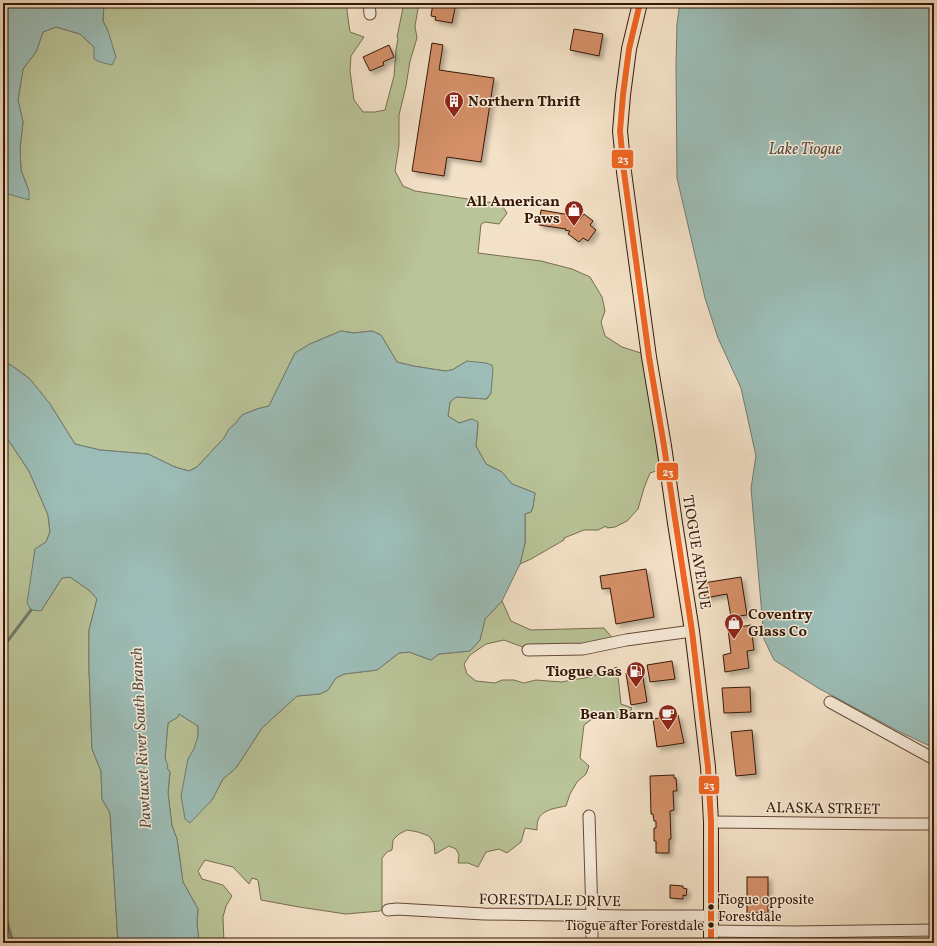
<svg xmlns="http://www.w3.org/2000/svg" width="937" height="946" font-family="Vollkorn,serif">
<defs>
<filter id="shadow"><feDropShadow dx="3.5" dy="3.5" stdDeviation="2" flood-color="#0004"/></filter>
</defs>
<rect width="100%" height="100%" fill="#f4e2c8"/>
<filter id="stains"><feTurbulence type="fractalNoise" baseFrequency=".005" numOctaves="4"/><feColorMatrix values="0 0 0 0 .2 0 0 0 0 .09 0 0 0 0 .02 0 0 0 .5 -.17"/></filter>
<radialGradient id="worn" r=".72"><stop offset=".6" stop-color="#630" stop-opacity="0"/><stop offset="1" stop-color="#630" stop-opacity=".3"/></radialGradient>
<g fill="#b9c498" stroke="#786e4e">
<path d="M104,3H233L235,4L347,3V11L350,32L364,37L351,56L350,71L354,100L363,112H375L385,110L394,76L396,50L398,38L397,37L404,3H419L415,26L417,38L410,61L406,86L399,115V145L395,171L403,186L415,191L501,204L507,213L499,224L485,222L481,224L478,253L541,261L572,269L590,277L602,297L605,311L601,322L605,336L622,347L641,353L647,354L665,468L650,473L644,488L638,509L627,521L615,527L607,528L606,526L598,530H584L564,538V540L531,559L520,564L525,543V514L531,512L533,507L535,493L512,484L502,472L486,464L476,446L478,424L472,419L459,423L448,416L450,402L456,397L487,399L491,393L467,361L452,370L445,371L413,366L397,362L381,335L372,331L354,333L341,331L310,344L295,353L269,406L257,409L242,415L235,424L229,429L224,438L197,467L189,471L175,467L148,454L100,450L75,444L50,404L30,379L11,365L3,362V186L5,193L29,191L21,170L20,149L23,122L18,100L23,69L36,52L43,32L56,27L80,34L94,47L108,31L103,21Z"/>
<path d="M3,434L9,441L29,471L48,515L50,532L46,542L35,549L33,567L41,611L62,578L70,577L90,591L97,599L89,630V669L92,749L101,771L102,799L110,813L118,943H3Z"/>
<path d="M502,601L511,621L531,630L604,628L614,640L605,644L528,649L504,640L486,644L470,655L464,664L467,674L476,681L495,683L502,680H514L524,683L536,680L561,682L590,677L617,667L621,704L632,708L627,718L606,717L592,719L584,725L580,758L589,766L586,774L577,782L570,794L566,806C557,808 542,809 538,820C537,823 537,827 537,830L525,828L521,842L507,853L499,849L486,852L478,867L468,863H458L459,855L456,849L449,846L435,854L434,843L429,836L418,832L407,830L399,834L393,840L392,850L387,852L382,858V910L380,911L346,914L299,907L261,900L258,880L252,878L249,884L233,867L205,860L198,871L202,879L223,885L232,896L226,906L223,917L224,943H199L197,923L198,909L183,882L177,839L172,826L168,793L170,772L167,768L165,758L168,723L178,717L179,714L198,726C199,740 196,748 188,759L212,800L223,779L236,768L262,728L297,696L320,694L328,690L336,678L344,674L377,670L399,653L409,652L431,660L439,654L470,651L480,640L485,619Z"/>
</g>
<g fill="#9cbdb7" stroke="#737b70">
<path d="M3,3H104L103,21L108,31L116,57L112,65L100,62L94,59V47L80,34L56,27L43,32L36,52L23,69L18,100L23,122L20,149L21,170L29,191V200L5,193L3,186Z"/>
<path d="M680,3H934V748L900,732L818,688L774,660L764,639L751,488L756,456L741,388L718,338L705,298L677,178L676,65L677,24Z"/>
<path d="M341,331L354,333L372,331L381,335L397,362L413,366L445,371L452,370L467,361L486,363L492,365L493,370L491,393L486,399L456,397L450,402L448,416L459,423L472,419L478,422L476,446L486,464L502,472L512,484L535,493L533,507L531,512L525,514V543L520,564L502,601L485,619L480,640L470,651L439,654L431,660L409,652L399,653L377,670L344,674L336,678L328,690L320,694L297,696L262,728L236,768L223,779L212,800L190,823L185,819L181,796L188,759L194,749L198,736V726L179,714L178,717L168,723L165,758L168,766L167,768L170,772L168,793L172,826L177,839L183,882L198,909L197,923L199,943H118L110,813L102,799L101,771L92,749L89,669V630L97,599L90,591L70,577L62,578L41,611L31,610L27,603L35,549L46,542L50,532L48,515L29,471L9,441L3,434V362L11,365L30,379L50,404L75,444L100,450L148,454L175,467L189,471L197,467L224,438L229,429L235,424L242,415L257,409L269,406L295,353L310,344Z"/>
</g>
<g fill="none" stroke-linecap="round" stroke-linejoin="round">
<g stroke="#737b70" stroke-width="3">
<path d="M3,647L31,610"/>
<path d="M3,908L13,943"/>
</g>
</g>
<g fill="#d59069" stroke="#361805" filter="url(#shadow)">
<path d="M433,3H464L463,5L456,3L452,23L435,20L436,17L431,16Z"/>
<path d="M574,29L603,34L599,56L570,50Z"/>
<path d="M432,43L443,45L439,70L494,78L481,162L447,157L444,176L412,171Z"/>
<path d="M389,45L394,57L383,62L384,65L370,71L363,57Z"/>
<path d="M541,210L576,216L580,219L584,214L593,221L590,225L596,230L588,241L583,238L579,242L568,234L570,231L565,230L566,229L539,225Z"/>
<path d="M646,569L654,617L616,624L610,588L602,589L600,576Z"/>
<path d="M741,577L747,615L731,617L727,594L705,598L703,583Z"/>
<path d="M751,625L754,650L747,651L749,668L725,672L723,655L731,653L728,629Z"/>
<path d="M672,661L675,679L650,682L647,665Z"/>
<path d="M642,671L647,702L631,705L626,673Z"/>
<path d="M750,687L751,712L724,713L722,688Z"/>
<path d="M678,715L684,743L657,747L653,719Z"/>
<path d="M752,730L756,774L736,776L731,732Z"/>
<path d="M674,775V778H676L677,791H673L674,810L670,811L671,839H669V853H656V841H654V828H656V821H654L653,814H651L650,776Z"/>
<rect x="747" y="877" width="21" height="36"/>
<path d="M670,885L683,886V888L687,889L686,896L683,895V899L670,898Z"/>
<path d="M768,941V943H736V942Z"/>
</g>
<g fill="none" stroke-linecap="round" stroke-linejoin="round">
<g stroke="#664a36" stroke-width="13">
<g id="minor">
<path d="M369,3L370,14"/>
<path d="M528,650L583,649L626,640L692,631"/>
<path d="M830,702L934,759"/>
<path d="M589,816L592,915V943"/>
<path d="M711,822L890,824H934"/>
<path d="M388,910L397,909L484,914L629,916H711"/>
<path d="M711,931L793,932L934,930"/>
</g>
</g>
<g stroke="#361805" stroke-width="16">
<path id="major" d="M640,3L629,49L623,95L620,131L624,172L649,357L664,446L675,523L692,631L697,672L708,767L711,822V943"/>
</g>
<use href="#minor" stroke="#f8ecdb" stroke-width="11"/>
<use href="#major" stroke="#f4e2c8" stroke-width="14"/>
<g stroke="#f8ecdb" stroke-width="9">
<path id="bus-1" d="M640,3L629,49L623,95L620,131L624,172L649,357L664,446L692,631L708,767L711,822V943"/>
</g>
<use href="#bus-1" stroke="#f26522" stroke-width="6"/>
</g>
<defs>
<g id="building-pin" transform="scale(1)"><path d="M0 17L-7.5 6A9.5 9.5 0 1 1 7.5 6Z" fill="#8f2418" stroke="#f8ecdb"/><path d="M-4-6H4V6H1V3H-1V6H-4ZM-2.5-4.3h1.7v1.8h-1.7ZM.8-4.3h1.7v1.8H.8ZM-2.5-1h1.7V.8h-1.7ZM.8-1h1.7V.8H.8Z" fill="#fff"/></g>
<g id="shop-pin" transform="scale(1)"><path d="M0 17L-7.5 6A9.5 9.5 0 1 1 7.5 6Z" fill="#8f2418" stroke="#f8ecdb"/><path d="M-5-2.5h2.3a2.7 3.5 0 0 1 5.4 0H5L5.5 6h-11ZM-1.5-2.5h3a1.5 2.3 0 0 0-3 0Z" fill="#fff"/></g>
<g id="fuel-pin" transform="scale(1)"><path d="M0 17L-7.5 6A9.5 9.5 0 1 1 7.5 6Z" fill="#8f2418" stroke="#f8ecdb"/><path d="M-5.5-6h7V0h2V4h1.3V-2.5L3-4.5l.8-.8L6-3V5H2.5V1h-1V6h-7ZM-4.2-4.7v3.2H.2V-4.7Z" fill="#fff"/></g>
<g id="cafe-pin" transform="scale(1)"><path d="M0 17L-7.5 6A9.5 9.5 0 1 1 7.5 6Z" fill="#8f2418" stroke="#f8ecdb"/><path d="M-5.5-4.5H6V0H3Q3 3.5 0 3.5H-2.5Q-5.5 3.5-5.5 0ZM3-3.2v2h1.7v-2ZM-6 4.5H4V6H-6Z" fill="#fff"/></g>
</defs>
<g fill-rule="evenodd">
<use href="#building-pin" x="454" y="101"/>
<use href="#shop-pin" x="574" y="210"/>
<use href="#shop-pin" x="734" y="623"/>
<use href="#fuel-pin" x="636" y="671"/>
<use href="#cafe-pin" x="668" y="714"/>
</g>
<g fill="#361805" stroke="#f8ecdb" stroke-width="1.5">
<circle cx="711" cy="907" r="3.5"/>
<circle cx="711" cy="925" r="3.5"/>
</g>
<g text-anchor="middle" stroke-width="3" stroke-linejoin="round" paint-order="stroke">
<g font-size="14" fill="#361805" stroke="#f8ecdb" text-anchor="start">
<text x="718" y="904">Tiogue opposite<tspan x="718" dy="17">Forestdale</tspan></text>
<text x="704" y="930" text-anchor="end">Tiogue after Forestdale</text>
</g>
<g font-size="15" font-weight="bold" fill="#361805" stroke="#f8ecdb" text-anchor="end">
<text x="468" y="106" text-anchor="start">Northern Thrift</text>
<text x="560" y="206">All American<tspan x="560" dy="17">Paws</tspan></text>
<text x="748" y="619" text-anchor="start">Coventry<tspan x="748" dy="17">Glass Co</tspan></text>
<text x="622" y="676">Tiogue Gas</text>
<text x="654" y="719">Bean Barn</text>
</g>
<g font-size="15" fill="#361805" stroke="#f8ecdb">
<text transform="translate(697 552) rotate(81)" y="5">TIOGUE AVENUE</text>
<text transform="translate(823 808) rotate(1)" y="5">ALASKA STREET</text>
<text transform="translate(550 900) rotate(1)" y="5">FORESTDALE DRIVE</text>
</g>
<g font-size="16" font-style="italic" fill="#5a5243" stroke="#f8ecdb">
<text x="805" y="154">Lake Tiogue</text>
<text transform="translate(140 738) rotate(-93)" y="6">Pawtuxet River South Branch</text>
</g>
</g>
<g stroke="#f8ecdb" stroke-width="1.5">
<rect x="611" y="149" width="23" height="20" rx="4" fill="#f26522"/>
<rect x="656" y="462" width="23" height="19" rx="4" fill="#f26522"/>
<rect x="698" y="775" width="22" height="20" rx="4" fill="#f26522"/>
</g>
<g font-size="11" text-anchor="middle" font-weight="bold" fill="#fff">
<text x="623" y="163">23</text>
<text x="668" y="476">23</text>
<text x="709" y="789">23</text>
</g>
<rect width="937" height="946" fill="none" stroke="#f4e2c8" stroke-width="16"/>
<rect x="4" y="4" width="929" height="938" fill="none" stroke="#361805" stroke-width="2"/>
<rect x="8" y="8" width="921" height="930" fill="none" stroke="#361805"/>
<rect width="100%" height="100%" filter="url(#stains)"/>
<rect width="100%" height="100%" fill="url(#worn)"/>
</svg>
